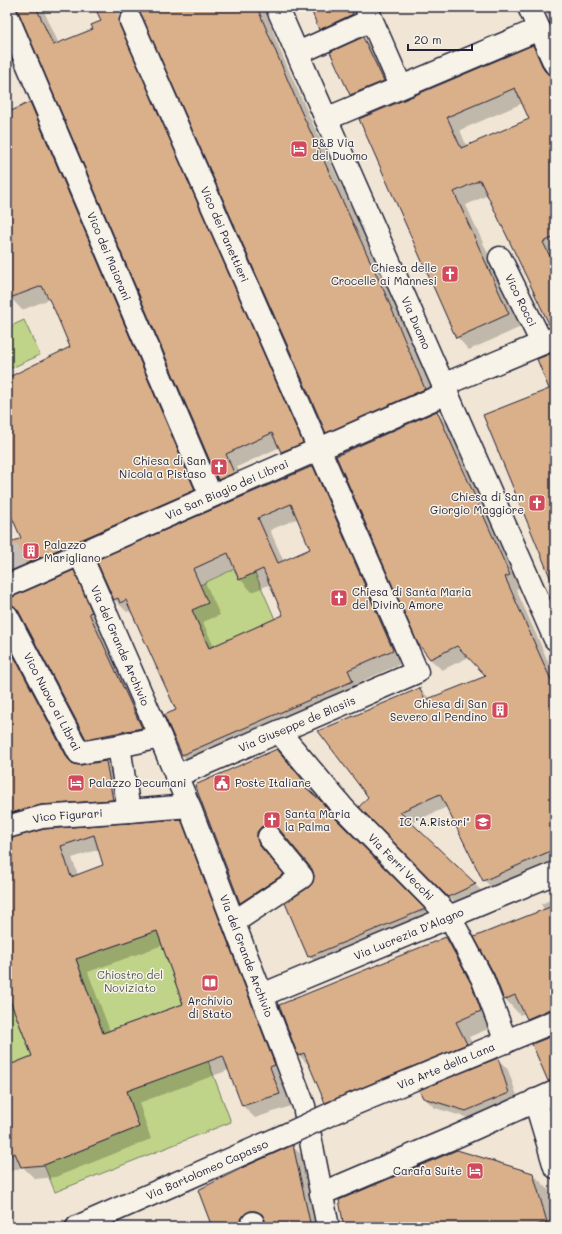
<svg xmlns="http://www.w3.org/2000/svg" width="562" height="1234" font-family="Mali,sans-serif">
<rect width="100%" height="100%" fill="#f1e6d5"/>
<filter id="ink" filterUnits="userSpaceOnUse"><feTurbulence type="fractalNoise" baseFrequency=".025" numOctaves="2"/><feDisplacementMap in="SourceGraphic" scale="8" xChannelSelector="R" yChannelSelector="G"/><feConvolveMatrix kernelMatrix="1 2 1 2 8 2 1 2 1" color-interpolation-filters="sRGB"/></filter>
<g filter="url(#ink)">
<g fill="#c0d489" stroke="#717b62">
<path d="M24,320L40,355L7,370V328Z"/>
<path d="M234,569L239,580L255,573L275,619L209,648L192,610L200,585Z"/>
<path d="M157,931L183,1004L103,1033L76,959Z"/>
<path d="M7,993L32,1056L7,1066Z"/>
<path d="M208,1061L231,1122L55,1192L44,1165L139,1127L127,1091Z"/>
</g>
<g fill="#0003" fill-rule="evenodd">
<path d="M7,7H42L59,44L94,30L103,21L96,7H264L280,50L312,122L397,306L437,401L339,444L326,432L146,21L138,22L314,455L294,464L282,452L280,447L237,467L246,485L231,492L219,479L21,16L14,17Z"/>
<path d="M311,7H370L333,42L320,29Z"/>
<path d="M544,7H555V31Z"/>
<path d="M363,38L371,46L390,89L359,102L351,95L332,53Z"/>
<path d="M532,46L545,59L554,78L555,77V330L551,326L488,195L466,205L521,327L469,350L457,337L360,119ZM523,103L530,119L467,147L460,130Z"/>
<path d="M30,103L42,115L206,502L7,596V545L22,539L7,503V379L72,348L50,299L22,310L10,297L7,290V114Z"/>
<path d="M436,412L448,424L521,587L516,589L555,677V866L496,892L484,880L447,807L411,823L487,896L460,908L360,807L369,797L420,689L430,699L487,676L469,657L442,670L430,659Z"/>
<path d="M312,467L325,479L405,662L360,682L365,694L195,767L182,755L178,710L133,615L129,611L127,612L115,600ZM299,518L312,549L284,562L270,530ZM235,568L240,579L252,592L271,584L285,615L214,647L203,622L220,615L205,582Z"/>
<path d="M73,572L86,584L154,740L99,751L87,739L22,616L13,617L7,626V599Z"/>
<path d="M7,631L8,635L76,766L106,762L118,774L125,811L51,817L7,836Z"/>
<path d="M277,750L288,762L318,797L316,798L435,921L321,968L309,956L310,888L314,883L315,876L313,869L285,836H279L268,851L270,857L294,886L252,914L241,903L196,786Z"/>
<path d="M180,820L193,833L287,1077L281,1080L291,1106L255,1118L243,1106L229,1070L139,1103L151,1139L56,1177L35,1179L23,1167L7,1173V1067L33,1057L9,996L7,997V840ZM100,849L104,866L78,875L72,858ZM163,945L184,1005L110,1031L88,972Z"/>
<path d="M555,898V1029L543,1034L528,1019L525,1013L520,1015L505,999L544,910L541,904Z"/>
<path d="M446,938L460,953L495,1026L469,1037L480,1058L340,1117L325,1102L311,1068L299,1055Z"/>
<path d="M498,1059L508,1070L520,1104L478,1121L435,1108L423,1097Z"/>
<path d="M293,1147L305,1158L320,1227H267V1223H262L256,1227H213Z"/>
<path d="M533,1174L548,1189L555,1215V1227H345Z"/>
</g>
<g fill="#dab08b" stroke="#22223b" fill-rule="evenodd">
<path d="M15,7H36L53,45L93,29L91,25L101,21L95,7H257L300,109L385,293L425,389L326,433L142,16L139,11L133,9L126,10L121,13L119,19L120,26L303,443L281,452L272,433L226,454L234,473L218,480L18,11Z"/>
<path d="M310,7H350L353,14L319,30Z"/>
<path d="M363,37L384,81L350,95L330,52Z"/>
<path d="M533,45L544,70L548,74L555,76V237L543,242L555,267V326H550L480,180L454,192L509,314L456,338L359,119ZM515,88L529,119L461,148L447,117Z"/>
<path d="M30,102L195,490L7,572V544L21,538L7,506V378L70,347L55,311L42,286L7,299V113Z"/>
<path d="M555,352V589L483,415L549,389L537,359Z"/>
<path d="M437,411L510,575L505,577L555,689V849L483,881L440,794L400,812L476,884L448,897L359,807L368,797L318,731L420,688L425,700L486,676L457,646L430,659L417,642L336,456Z"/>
<path d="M313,466L393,650L348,670L353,681L182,755L164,715L176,710L126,600L120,603L118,598L114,600L96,560ZM291,504L310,549L278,563L258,518ZM228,553L239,580L263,569L283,615L209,648L192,610L208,603L193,569Z"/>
<path d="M74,570L92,612L89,613L142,728L86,739L18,610L13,605L7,604V598L12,597Z"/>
<path d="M7,643L68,759L73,764L81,765L106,761L113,800L41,805L7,814Z"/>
<path d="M277,749L307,785L305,787L320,800L335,818L425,909L308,957L285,903L309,887L313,882L314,875L312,869L279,829L274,825H267L261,827L257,832V839L259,845L284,874L240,903L195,785Z"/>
<path d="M181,819L275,1065L270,1067L280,1094L242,1106L223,1056L127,1091L139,1127L44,1165L21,1167L15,1153L7,1156V1066L32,1056L7,993V839L44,829ZM94,835L103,865L71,877L61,846ZM157,931L183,1004L103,1033L76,959Z"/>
<path d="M555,905V1009H550L527,1019L515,995L504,1000L494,974L474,937Z"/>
<path d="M446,937L472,985L481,1011L456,1022L467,1044L325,1103L304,1053L298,1056L279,1005Z"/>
<path d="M555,1035V1080L548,1081L532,1044Z"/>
<path d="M498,1058L509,1093L466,1111L423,1098L419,1090Z"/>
<path d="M293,1145L311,1227H266L265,1220L262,1214L256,1211H250L245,1214L241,1219V1227H212L198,1190L246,1166Z"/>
<path d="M457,1150L533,1173L547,1222L530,1227H344L339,1200Z"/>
</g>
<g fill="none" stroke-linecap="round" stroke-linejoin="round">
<g stroke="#c8bfb6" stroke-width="22" stroke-dasharray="22 11" stroke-linecap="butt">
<path d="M125,7L131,21"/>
<path d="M7,548L18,574"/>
</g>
<g stroke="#22223b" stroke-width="25">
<g id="minor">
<path id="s1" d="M277,7L555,639"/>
<path d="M366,7L401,87"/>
<path d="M529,7L555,64"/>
<path id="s2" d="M7,16L211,496"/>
<path id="s3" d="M131,21L417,672L176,776"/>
<path d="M298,53L371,20"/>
<path d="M326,119L539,29"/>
<path id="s4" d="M500,258L542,343"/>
<path d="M443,385L555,338"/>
<path id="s5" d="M80,554L160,737L189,806L304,1106L328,1227"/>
<path id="s6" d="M7,586L447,393"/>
<path id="s7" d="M7,616L79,753L119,746L160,737"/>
<path id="s8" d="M279,732L344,809L450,917L483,980L506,1042"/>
<path d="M119,746L129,811L189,806"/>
<path id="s9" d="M7,827L42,817L129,811"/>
<path d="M234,922L302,877L269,837"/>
<path id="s10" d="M262,995L555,873"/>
<path d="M535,1100L555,1167"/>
<path id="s11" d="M337,1111L555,1021"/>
<path d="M321,1194L455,1137L555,1092"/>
<path d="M253,1223L254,1227"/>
<path id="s12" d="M77,1227L290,1133"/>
</g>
</g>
<use href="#minor" stroke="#f7f3e8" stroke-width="22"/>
<g stroke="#22223b" stroke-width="25" stroke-linecap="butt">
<path id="minor-bridge" d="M290,1133L337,1111"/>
</g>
<use href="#minor-bridge" stroke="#f7f3e8" stroke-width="22"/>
</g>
</g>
<defs>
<g id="hotel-square" transform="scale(0.9)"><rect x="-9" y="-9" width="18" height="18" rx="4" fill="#d1495b" stroke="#f7f3e8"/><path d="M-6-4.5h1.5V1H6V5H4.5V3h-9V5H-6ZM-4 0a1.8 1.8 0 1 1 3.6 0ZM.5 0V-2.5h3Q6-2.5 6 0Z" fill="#fff"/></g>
<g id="church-square" transform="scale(0.9)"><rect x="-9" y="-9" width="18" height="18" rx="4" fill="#d1495b" stroke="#f7f3e8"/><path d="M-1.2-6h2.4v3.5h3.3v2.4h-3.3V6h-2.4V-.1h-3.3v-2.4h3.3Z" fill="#fff"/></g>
<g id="building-square" transform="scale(0.9)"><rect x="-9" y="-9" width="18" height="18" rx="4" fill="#d1495b" stroke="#f7f3e8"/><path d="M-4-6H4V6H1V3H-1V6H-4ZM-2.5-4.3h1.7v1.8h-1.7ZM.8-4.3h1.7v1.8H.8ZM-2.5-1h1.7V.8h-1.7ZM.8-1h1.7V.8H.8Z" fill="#fff"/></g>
<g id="civic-square" transform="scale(0.9)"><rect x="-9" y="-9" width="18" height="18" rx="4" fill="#d1495b" stroke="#f7f3e8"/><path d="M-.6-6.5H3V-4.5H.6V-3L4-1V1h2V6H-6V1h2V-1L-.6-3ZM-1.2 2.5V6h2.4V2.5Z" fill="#fff"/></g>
<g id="school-square" transform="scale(0.9)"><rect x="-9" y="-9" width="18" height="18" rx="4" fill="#d1495b" stroke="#f7f3e8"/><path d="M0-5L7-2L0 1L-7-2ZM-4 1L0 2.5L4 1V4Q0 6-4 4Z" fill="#fff"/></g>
<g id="library-square" transform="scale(0.9)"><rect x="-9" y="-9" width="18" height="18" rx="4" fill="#d1495b" stroke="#f7f3e8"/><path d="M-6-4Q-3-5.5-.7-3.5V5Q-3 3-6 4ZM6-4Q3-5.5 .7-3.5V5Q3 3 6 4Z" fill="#fff"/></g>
</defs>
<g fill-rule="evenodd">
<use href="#hotel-square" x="299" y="149"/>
<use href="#church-square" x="450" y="274"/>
<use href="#church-square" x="219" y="467"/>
<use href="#church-square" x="537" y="503"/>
<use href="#building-square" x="31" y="551"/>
<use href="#church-square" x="339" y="598"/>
<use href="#building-square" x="500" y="710"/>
<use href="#hotel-square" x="76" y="783"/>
<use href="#civic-square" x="222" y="783"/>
<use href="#church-square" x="272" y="820"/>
<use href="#school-square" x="483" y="822"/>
<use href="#library-square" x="210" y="983"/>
<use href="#hotel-square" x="475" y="1171"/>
</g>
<g text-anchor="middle" stroke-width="3" stroke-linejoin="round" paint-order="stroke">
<g font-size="11" fill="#22223b" stroke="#f7f3e8" text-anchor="start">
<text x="312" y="147">B&amp;B Via<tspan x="312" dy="13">del Duomo</tspan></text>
<text x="437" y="272" text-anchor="end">Chiesa delle<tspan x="437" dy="13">Crocelle ai Mannesi</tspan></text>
<text x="206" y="465" text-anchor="end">Chiesa di San<tspan x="206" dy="13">Nicola a Pistaso</tspan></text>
<text x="524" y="501" text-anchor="end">Chiesa di San<tspan x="524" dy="13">Giorgio Maggiore</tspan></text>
<text x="44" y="549">Palazzo<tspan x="44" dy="13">Marigliano</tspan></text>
<text x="352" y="596">Chiesa di Santa Maria<tspan x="352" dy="13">del Divino Amore</tspan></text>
<text x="487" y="708" text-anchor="end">Chiesa di San<tspan x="487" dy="13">Severo al Pendino</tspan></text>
<text x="89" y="787">Palazzo Decumani</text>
<text x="235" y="787">Poste Italiane</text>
<text x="285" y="818">Santa Maria<tspan x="285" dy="13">la Palma</tspan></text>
<text x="470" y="826" text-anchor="end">IC "A.Ristori"</text>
<text x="210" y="1005" text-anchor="middle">Archivio<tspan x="210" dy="13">di Stato</tspan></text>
<text x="462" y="1175" text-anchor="end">Carafa Suite</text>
</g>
<g font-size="11" fill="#22223b" stroke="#f7f3e8">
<text dy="4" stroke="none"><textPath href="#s3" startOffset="233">Vico dei Panettieri</textPath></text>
<text dy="4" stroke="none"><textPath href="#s2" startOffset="261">Vico dei Maiorani</textPath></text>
<text dy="4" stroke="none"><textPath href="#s4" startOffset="47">Vico Rocci</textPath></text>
<text dy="4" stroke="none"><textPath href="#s1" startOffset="345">Via Duomo</textPath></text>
<text dy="4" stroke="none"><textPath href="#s6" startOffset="240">Via San Biagio dei Librai</textPath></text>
<text dy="4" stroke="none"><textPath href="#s5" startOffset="100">Via del Grande Archivio</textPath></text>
<text dy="4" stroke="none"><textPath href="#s7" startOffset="97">Vico Nuovo ai Librai</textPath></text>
<text transform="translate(297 724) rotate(-23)" y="4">Via Giuseppe de Blasiis</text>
<text dy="4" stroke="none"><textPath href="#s9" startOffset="62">Vico Figurari</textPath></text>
<text dy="4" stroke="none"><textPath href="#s8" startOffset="182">Via Ferri Vecchi</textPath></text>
<text dy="4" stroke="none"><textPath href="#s10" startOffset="159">Via Lucrezia D'Alagno</textPath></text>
<text dy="4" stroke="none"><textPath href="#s5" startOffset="435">Via del Grande Archivio</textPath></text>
<text dy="4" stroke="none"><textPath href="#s11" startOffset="118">Via Arte della Lana</textPath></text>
<text dy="4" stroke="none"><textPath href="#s12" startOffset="142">Via Bartolomeo Capasso</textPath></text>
</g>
<g font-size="11" fill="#515752" stroke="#f7f3e8">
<text x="130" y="979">Chiostro del<tspan x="130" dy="13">Noviziato</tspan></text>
</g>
</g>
<rect width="562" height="1234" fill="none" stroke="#f7f3e8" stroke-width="24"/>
<rect x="12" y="12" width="538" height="1210" fill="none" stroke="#22223b" stroke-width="1.5" filter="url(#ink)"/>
<path d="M408 44v6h64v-6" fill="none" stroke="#22223b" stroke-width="2"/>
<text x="414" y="44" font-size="12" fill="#22223b" stroke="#f7f3e8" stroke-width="3" paint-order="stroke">20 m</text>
</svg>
